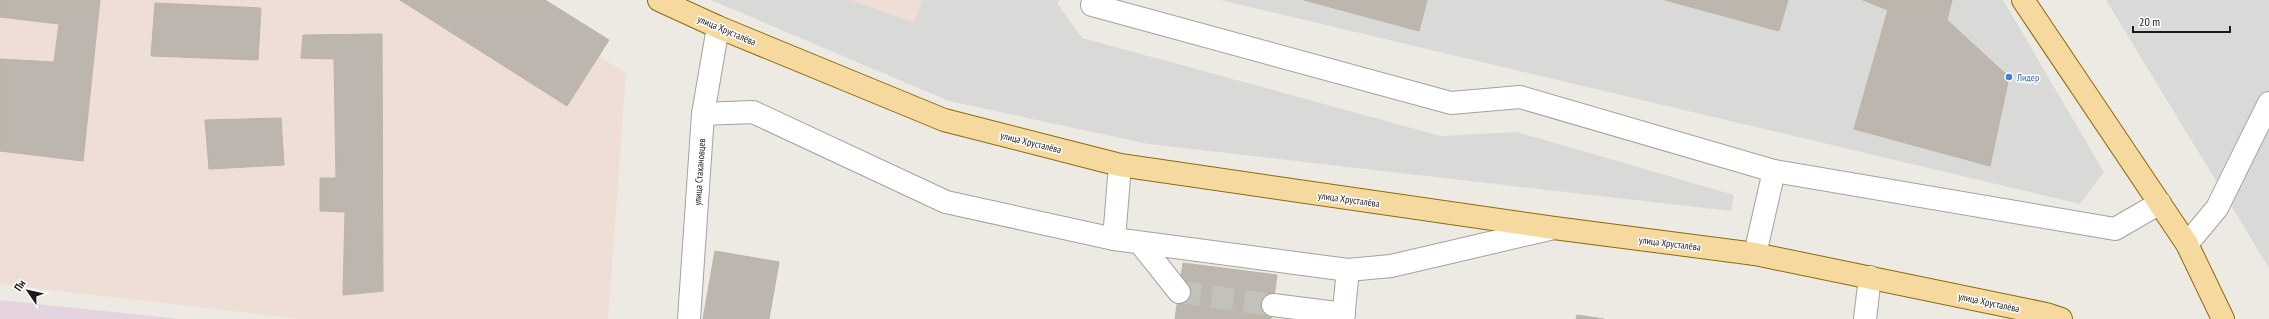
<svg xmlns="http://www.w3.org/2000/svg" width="2269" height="319" font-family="'PT Sans Narrow',sans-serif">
<rect width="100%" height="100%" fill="#eceae2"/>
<g fill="#d9d9d8">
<path d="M711,0H1059L1057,3L1082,38L1441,136L1517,132L1734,195L1731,211L1149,144L949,101Z"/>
<path d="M1220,0H2003L2104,172L2080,204Z"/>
<path d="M2106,0H2269V268Z"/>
</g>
<path fill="#e5d4e0" d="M0,300L180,319H0Z"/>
<g fill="#eeded5">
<path d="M0,0H509L626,73L608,319H300L0,284Z"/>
<path d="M851,0H922L914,23Z"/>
</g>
<g fill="#bcb6af" stroke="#bdb2a5">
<path d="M0,0H100L83,161L0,151V59L54,62L59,24L0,17Z"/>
<path d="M400,0H545L609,40L567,106Z"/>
<path d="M1304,0H1427L1419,31Z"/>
<path d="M1665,0H1788L1779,31Z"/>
<path d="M1863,0H1952L1947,20L2009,77L1990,166L1854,129L1888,10Z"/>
<path d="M155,3L261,8L258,60L151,56Z"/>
<path d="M382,34L383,291L343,295L345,212L320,211V178H336L334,59L301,58L303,35Z"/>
<path d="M281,118L284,165L209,169L205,120Z"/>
<path d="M715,251L779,262L769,319H703Z"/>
<path d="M1183,263L1277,275L1271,319H1175Z"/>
<path d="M1577,315L1604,319H1576Z"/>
</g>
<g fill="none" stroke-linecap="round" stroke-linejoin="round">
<path stroke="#c2c1ba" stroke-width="22" stroke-dasharray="22 11" stroke-linecap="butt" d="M1179,292L1273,305"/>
<g stroke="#a2a2a2" stroke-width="24">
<g id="minor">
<path d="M1092,5L1451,103L1520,97L1774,171L1755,254"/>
<path d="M703,114L753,112L946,202L1114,239L1348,270L1391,266L1554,228"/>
<path d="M1774,171L2115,229L2160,203"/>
<path d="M1114,239L1120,165"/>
<path d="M1140,243L1179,292"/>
<path d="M2187,244L2217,208L2269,103"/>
<path d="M1273,305L1344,314"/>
<path d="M689,319L703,114L718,27"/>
<path d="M1343,319L1348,270"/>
<path d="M1865,319L1870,277"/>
</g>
</g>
<g stroke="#896c0a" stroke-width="24">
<g id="major">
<path d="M659,0L718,27L944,120L1120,165L1554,228L1755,254L2046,314L2061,319"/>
<path d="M2023,0L2187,244L2223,319"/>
</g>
</g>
<use href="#minor" stroke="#fff" stroke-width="22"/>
<use href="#major" stroke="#f5d99e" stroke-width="22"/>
</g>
<circle fill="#3f7fe0" stroke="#fff" stroke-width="1.5" cx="2009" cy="77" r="4"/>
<g text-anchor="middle" stroke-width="3" stroke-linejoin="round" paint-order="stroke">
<g font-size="10" fill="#1b1b1b" stroke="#fff">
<text transform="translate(727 30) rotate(23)" y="4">улица Хрусталёва</text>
<text transform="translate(1031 142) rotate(14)" y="4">улица Хрусталёва</text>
<text transform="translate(699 172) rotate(-86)" y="4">улица Стахановцев</text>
<text transform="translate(1349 199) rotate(8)" y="4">улица Хрусталёва</text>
<text transform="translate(1670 243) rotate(7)" y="4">улица Хрусталёва</text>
<text transform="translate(1989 302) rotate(12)" y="4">улица Хрусталёва</text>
</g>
<g font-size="10" fill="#366cbe" stroke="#fff" text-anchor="start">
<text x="2017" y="81">Лидер</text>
</g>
</g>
<g transform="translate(28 291) rotate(304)" stroke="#ffffff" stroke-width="3" paint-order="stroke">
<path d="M0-3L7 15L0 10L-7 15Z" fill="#1b1b1b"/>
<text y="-6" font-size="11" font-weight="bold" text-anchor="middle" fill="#1b1b1b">Пн</text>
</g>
<path d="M2133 26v6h97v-6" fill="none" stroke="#1b1b1b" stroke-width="2"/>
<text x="2139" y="26" font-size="12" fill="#1b1b1b" stroke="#ffffff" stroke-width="3" paint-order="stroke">20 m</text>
</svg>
